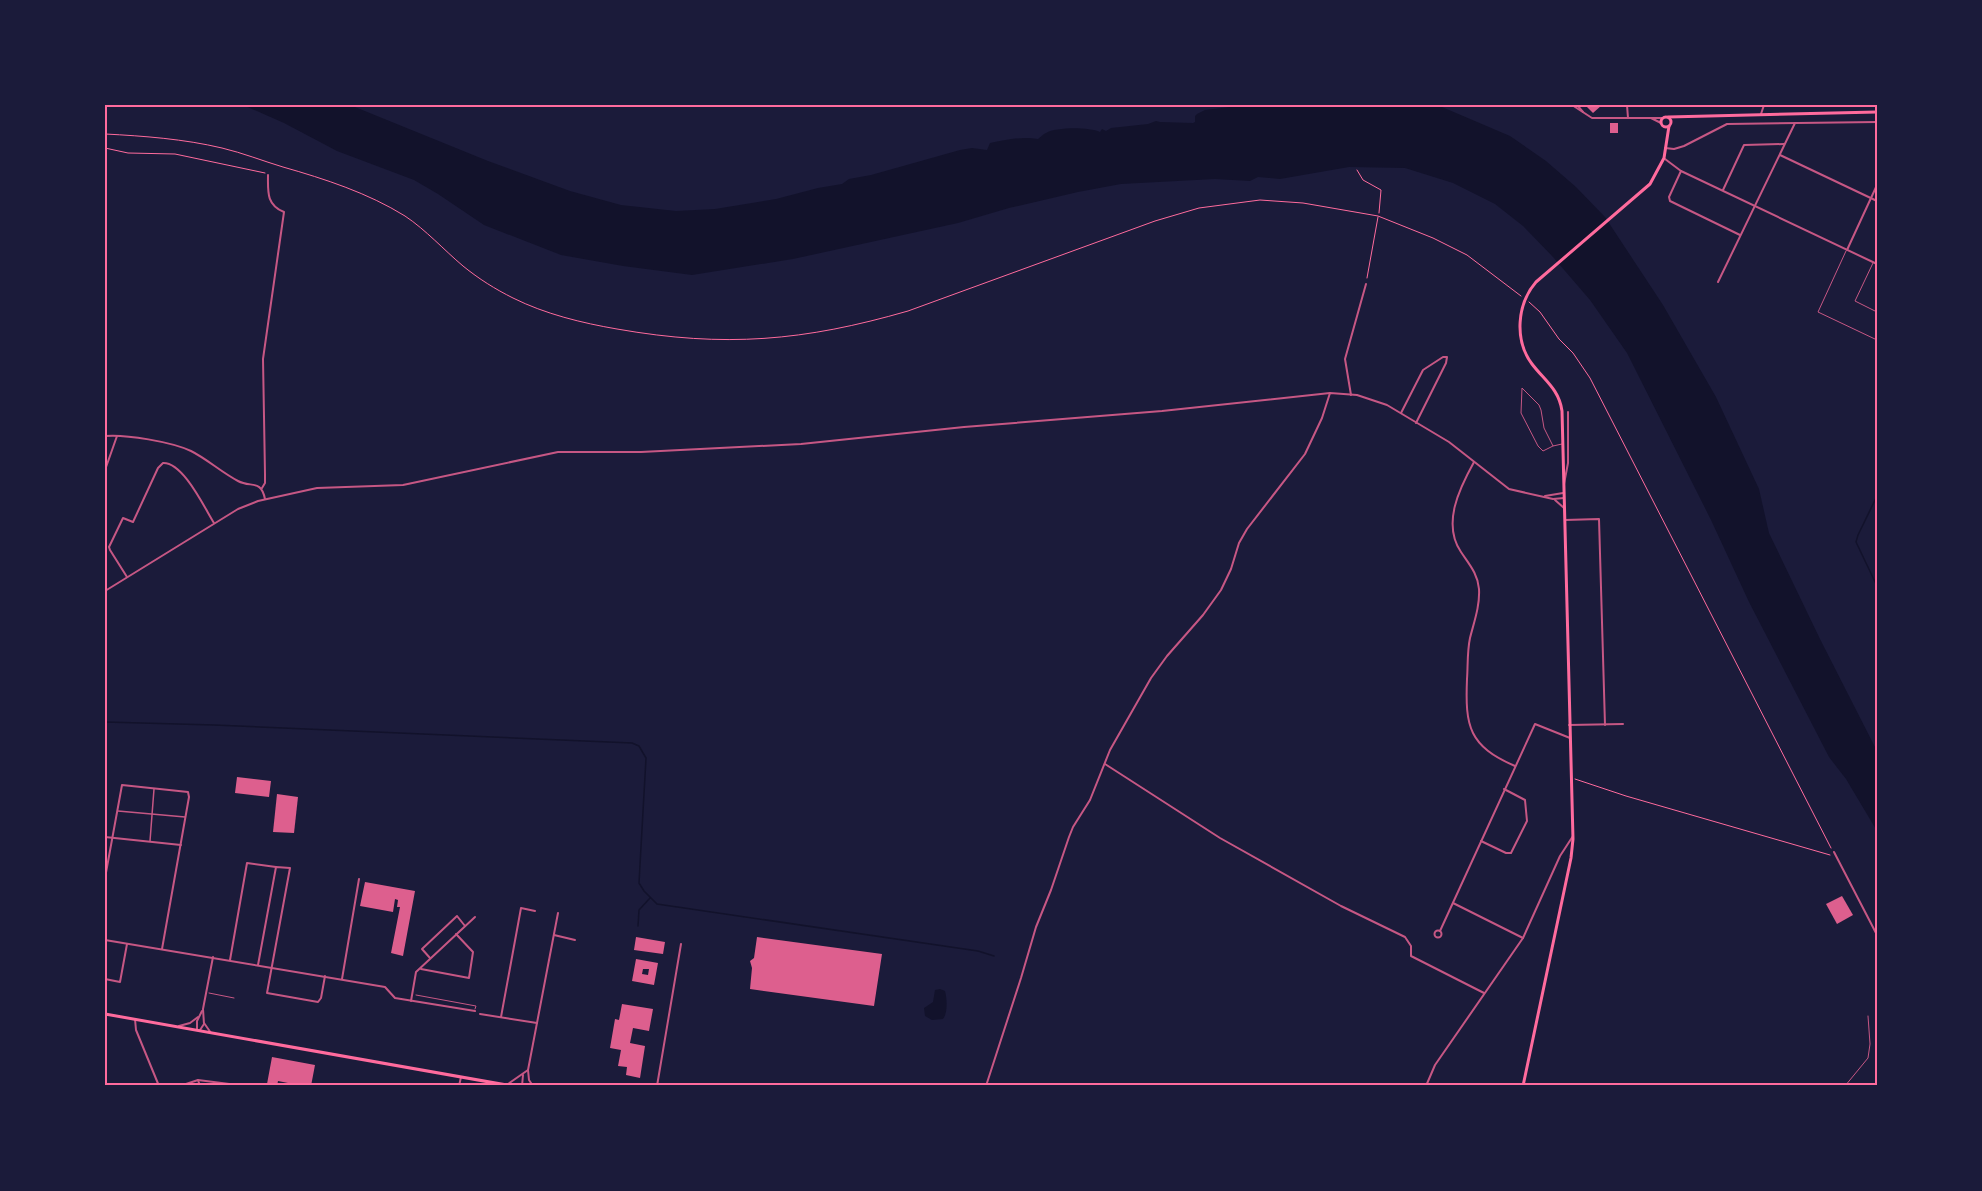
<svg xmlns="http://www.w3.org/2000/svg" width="1982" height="1191" font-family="'Work Sans',sans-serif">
<rect width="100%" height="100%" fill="#1b1b3a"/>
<g fill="#12122b">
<path d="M243,105H350L488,161L570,191L621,205L676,211L715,209L776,199L818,188L842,184L849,179L871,175L960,150L972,148L987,150L990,143C1006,140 1022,136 1038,139C1041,137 1043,134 1046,133C1056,127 1089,127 1100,132L1102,129L1106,131L1111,128L1148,124L1156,121L1160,122L1193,123L1195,122V116L1197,114L1205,110L1246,105H1433L1442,107L1510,136L1546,161L1576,187L1605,217L1663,305L1716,397L1759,489L1769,533L1820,639L1877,751V831L1846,779L1829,757L1749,602L1711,520L1627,353L1590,300L1553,257L1523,226L1495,204L1453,183L1405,168L1349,167L1280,179L1258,177L1250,181L1215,179L1121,184L1078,192L1009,208L958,223L793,259L692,275L623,266L561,255L484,225L438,194L414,180L337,151L284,123Z"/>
<path d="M940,989L945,991C947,998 948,1013 943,1019L932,1020L925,1016L924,1008L933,1002L935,990Z"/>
</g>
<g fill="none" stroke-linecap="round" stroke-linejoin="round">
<g stroke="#12122b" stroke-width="1.5">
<path d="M1877,496L1858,535L1856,542L1877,586"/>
<path d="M105,722L214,725L632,743L639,746L646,758L639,883L644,891L657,904L978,951L994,956"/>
<path d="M638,926L639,910L650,898"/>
</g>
</g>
<g fill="#dd5f8e" fill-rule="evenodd">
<path d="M1585,105H1602L1593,113Z"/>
<rect x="1610" y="123" width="8" height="10"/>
<path d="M237,777L271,781L269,797L235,793Z"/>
<path d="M277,794L298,797L294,833L273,832Z"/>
<path d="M365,882L415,891L403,956L391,953L400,907H397L398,900L395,899L393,912L360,906Z"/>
<path d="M1842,896L1853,915L1837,924L1826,904Z"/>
<path d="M636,937L665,942L663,954L634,950Z"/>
<path d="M757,937L882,954L874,1006L750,989L752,968L750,961L754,958Z"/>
<path d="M636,959L658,963L654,985L632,981ZM643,969H649L648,975L642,974Z"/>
<path d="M622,1004L653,1009L649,1031L633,1028L630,1043L645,1046L640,1078L626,1075L627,1067L618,1066L621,1050L610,1048L615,1019L619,1020Z"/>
<path d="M272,1057L315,1065L311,1086H293V1084L278,1081L277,1086L267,1084Z"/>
</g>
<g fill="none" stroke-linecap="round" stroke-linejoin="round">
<g stroke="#ff6b9d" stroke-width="1">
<path d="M105,134C144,136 184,139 222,148C243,153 263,161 283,167C325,179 368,193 405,216C426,230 444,250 463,266C479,279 495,289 513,298C545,314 582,323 617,329C725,348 804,341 908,311L1155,221L1199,208L1260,200L1303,203L1378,216L1433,238L1467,255L1521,296"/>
<path d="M105,148L128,153L175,154L265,173"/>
<path d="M1357,170L1363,180L1381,190L1379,213"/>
<path d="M1367,278L1378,217"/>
<path d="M1529,302L1540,312L1559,339L1573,353L1590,378L1831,848"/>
<path d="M1575,779L1626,796L1830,855"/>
</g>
<g stroke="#c65784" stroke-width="1">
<path d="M1846,251L1818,312L1877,340"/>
<path d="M1873,263L1855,301L1877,312"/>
<path d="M1553,446L1543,451L1538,446L1521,413L1522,388L1539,405L1541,410L1544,428L1553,446L1562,444"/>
<path d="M209,993L234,998"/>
<path d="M416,995L476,1006L475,1009"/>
<path d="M1845,1086L1868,1058L1870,1044L1868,1016"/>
</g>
<g stroke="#c65784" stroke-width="1.5">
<path d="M118,811L185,817"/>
<path d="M150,841L154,789"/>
</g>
<g stroke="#c65784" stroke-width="2">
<path d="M1577,105L1583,112"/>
<path d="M1627,105L1628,118"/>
<path d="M1761,114L1764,105"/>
<path d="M1665,148L1674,149L1684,146L1727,124L1877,122"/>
<path d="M1780,155L1877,201"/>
<path d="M1665,159L1681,171L1877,264"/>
<path d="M1681,171L1669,197L1670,201L1740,235"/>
<path d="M1723,190L1744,145L1784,144"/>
<path d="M1847,250L1877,185"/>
<path d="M1718,282L1795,123"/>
<path d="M1351,395L1345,359L1366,284"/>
<path d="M1401,413L1423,370L1443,357H1447L1446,363L1416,423"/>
<path d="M105,436C125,434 172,442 191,451C207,459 221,472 238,481C251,488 261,479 265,499"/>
<path d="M1474,462C1459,489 1442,524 1461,552C1469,564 1478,574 1479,589C1480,606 1474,622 1470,638C1467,652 1468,666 1467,679C1465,727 1469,746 1515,766"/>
<path d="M105,470L117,436"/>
<path d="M1564,484L1568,463V412"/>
<path d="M262,488L265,483V474L263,359L284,212C266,205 268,191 268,175"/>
<path d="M1545,496L1563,493"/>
<path d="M1555,500L1564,508"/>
<path d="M1565,520L1599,519L1605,725"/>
<path d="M127,577L110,550L109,547L123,518L133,522L158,468L163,463C183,462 204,507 214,523"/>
<path d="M105,591L238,509L258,501L317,488L403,485L558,452H641L801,444L964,427L1162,411L1330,393L1357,395L1387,405L1449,442L1509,489L1553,499L1564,498"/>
<path d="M1569,725L1623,724"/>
<path d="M1105,764L1220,838L1341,906L1405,937L1411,946V956L1484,993"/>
<path d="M105,837L181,845"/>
<path d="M1481,841L1506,853H1511L1527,821L1525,800L1504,789"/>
<path d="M1834,852L1877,935"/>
<path d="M105,878L122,785L188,792L189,797L162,949"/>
<path d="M1453,903L1523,938"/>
<circle cx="1438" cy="934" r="3.5"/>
<path d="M1440,931L1535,724L1570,738"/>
<path d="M554,935L575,940"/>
<path d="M105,940L385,987L395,998L475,1011"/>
<path d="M430,958L422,949L457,916L465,926"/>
<path d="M230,960L247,863L276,867"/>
<path d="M258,965L276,867L290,868L267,993L318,1002L321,998L325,976"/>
<path d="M421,969L469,978L473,952L456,934"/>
<path d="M105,979L120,982L127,944"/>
<path d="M342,979L359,879"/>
<path d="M411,1001L416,972L475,917"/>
<path d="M480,1014L537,1023"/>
<path d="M501,1017L521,908L535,911"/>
<path d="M135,1019L136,1030L159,1086"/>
<path d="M204,1023L211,1033"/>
<path d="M179,1026L190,1023L198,1017"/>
<path d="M197,1030V1021L202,1011"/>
<path d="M200,1030L204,1024L203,1009L213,957"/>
<path d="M198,1080L245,1086"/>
<path d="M508,1084L528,1070"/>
<path d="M180,1086L198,1080L200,1086"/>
<path d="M459,1086L461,1077"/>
<path d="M522,1086L523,1075"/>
<path d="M533,1086L529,1080L528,1070L558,913"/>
<path d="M657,1086L681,944"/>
<path d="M986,1086L1021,978L1036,927L1051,890L1069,837L1073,827L1090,800L1110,750L1151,678L1167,656L1203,615L1221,590L1231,569L1239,543L1247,529L1305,454L1322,418L1330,393"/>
<path d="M1873,1086L1877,1084"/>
</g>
<g stroke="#c65784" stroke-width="2">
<path d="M1572,105L1592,118H1663"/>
<path d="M1651,118L1661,123"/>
<path d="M1426,1086L1435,1065L1523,938L1560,856L1573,836"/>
</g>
<g stroke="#ff6b9d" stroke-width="3">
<circle cx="1666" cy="122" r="5"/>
<path d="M1668,117L1877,112"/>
<path d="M1523,1086L1571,858L1573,839L1562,411C1559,389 1544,380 1532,364C1514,340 1517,304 1536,282L1650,184L1664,158L1669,126"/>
</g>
<path stroke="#ff6b9d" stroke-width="3" d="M105,1014L512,1086"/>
</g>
<rect width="1982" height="1191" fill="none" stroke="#1b1b3a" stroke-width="213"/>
<rect x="106" y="106" width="1770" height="978" fill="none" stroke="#ff6b9d" stroke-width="2"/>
</svg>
